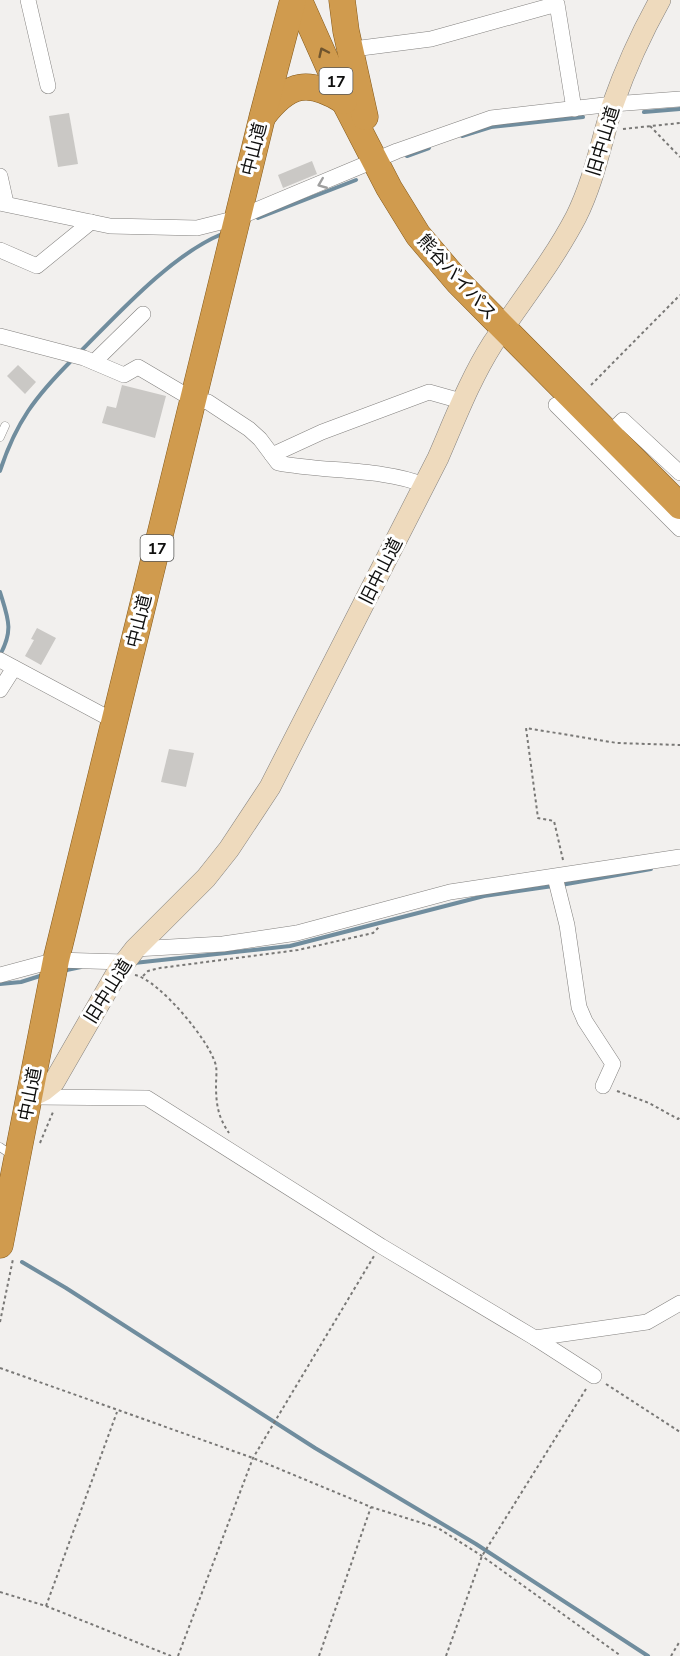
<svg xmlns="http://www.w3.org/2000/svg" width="680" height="1656" font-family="'Nunito Sans','Noto Sans JP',sans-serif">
<rect width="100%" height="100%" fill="#f2f0ee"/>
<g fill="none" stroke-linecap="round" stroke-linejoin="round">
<g stroke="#708d9e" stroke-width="4">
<path d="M644,112L680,109"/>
<path d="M462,136L491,127L583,117"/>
<path d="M407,156L429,148"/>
<path d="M258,218L356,180"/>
<path d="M79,353C118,314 171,255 222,234"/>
<path d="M0,471C16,422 35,397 72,360"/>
<path d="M0,592C8,618 14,630 0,655"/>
<path d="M561,885L651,869"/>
<path d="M134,963L290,946L484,896L553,886"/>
<path d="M62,971L81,967"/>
<path d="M0,984L21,982L43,975"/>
<path d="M22,1262L66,1288L315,1448L476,1544L648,1656"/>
</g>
</g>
<g fill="#cac8c5">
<path d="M69,113L78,164L58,167L49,116Z"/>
<path d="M312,161L317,174L283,188L278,175Z"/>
<path d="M18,365L36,382L25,394L7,376Z"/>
<path d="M122,385L166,396L155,438L102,423L107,406L116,408Z"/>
<path d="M37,628L56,638L41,665L25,656L34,640L31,639Z"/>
<path d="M169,749L194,753L186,787L161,782Z"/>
</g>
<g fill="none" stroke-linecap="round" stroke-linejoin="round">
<g stroke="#83817f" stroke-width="9">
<g id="service">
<path d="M0,437L5,426"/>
<path d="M0,1147L13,1156"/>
</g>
</g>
<g stroke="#83817f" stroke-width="16">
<g id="minor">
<path d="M28,0L48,86"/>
<path d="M349,47L361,48L431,39L557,4L574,109"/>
<path d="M0,176L6,203"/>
<path d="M0,203L110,226L197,228L237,218L397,151L491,118L613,104L680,99"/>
<path d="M0,250L37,266L91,222"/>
<path d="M0,336L84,358L124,375L138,367L194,400L208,402L249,429L260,439L278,463C323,472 383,468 424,485"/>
<path d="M94,362L143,314"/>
<path d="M556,405L680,529"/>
<path d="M608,435L623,420L680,473"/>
<path d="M272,455L322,432L429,392L461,401"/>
<path d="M0,660L114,721"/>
<path d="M0,690L14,668"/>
<path d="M555,877L567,925L579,1007L585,1021L613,1064L603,1086"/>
<path d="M135,949L223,944L297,933L450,892L680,857"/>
<path d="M0,975L56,960L124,962"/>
<path d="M34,1097L147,1098L381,1246L535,1338L594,1376"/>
<path d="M535,1338L647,1322L680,1303"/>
</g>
</g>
<g stroke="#83817f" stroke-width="22">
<path id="secondary" d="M30,1097L44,1090L54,1082L118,971L135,949L206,878L229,849L270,787L438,458C455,419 470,379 493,343C521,301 553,261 576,217C594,181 601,142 613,104C626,67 641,34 660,0"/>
</g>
<g stroke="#855a1b" stroke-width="27">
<g id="trunk">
<path d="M299,0L344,101L389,188L418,235L458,282L680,506"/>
<path d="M342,0L346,31L365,117"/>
<path d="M263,116C289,82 309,79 344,101"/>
<path d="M0,1245L56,960L262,118L293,0"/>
</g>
</g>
<g stroke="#797876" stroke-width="2" stroke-dasharray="3 3" stroke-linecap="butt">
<path d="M650,126L680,157"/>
<path d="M623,129L680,123"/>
<path d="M591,385L680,295"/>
<path d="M563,860L554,821L538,818L526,728L617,743L680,745"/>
<path d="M135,975C159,980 211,1042 216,1066C217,1072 216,1079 216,1085C216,1104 218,1117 229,1133"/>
<path d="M143,976L148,971L160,968L298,950L373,933L380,926"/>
<path d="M617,1091L649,1103L678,1119L680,1117"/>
<path d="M40,1143L53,1112"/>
<path d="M0,1322L13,1259"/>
<path d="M0,1368L253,1458L371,1507L438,1528L482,1556L621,1656"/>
<path d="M606,1384L680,1432"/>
<path d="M0,1592L46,1606L171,1656"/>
<path d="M46,1606L117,1412"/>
<path d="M178,1656L253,1458L374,1256"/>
<path d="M319,1656L371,1507"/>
<path d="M446,1656L482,1556L586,1389"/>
<path d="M671,1656L680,1641"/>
</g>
<use href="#service" stroke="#fff" stroke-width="8"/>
<use href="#minor" stroke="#fff" stroke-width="15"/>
<use href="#secondary" stroke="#eedabd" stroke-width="21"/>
<use href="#trunk" stroke="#d09b4e" stroke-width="26"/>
</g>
<defs><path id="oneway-chevron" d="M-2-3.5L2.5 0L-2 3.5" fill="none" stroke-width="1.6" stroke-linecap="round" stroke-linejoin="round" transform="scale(1.5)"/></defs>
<use stroke="#70552e" href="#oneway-chevron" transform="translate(323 52) rotate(-115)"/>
<use stroke="#9f9f9f" href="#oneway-chevron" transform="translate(322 184) rotate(158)"/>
<g text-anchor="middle" stroke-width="6" stroke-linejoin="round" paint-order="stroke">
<g fill="#fff" stroke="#575756" stroke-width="1.5">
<rect x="319.5" y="68" width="33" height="26" rx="4.5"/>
<rect x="140.5" y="535" width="33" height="26" rx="4.5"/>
</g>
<g font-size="16" font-weight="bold" fill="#0f0f0e">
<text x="336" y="87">17</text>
<text x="157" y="554">17</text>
</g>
<g font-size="18" fill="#0f0f0e" stroke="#fff">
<text transform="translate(603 141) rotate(-73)" y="6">旧中山道</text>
<text transform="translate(254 149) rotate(-76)" y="6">中山道</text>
<text transform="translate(457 277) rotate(48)" y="6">熊谷バイパス</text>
<text transform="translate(381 571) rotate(-63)" y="6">旧中山道</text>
<text transform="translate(139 621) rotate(-76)" y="6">中山道</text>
<text transform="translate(108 991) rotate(-58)" y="6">旧中山道</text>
<text transform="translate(30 1094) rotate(-79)" y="6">中山道</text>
</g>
</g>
</svg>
